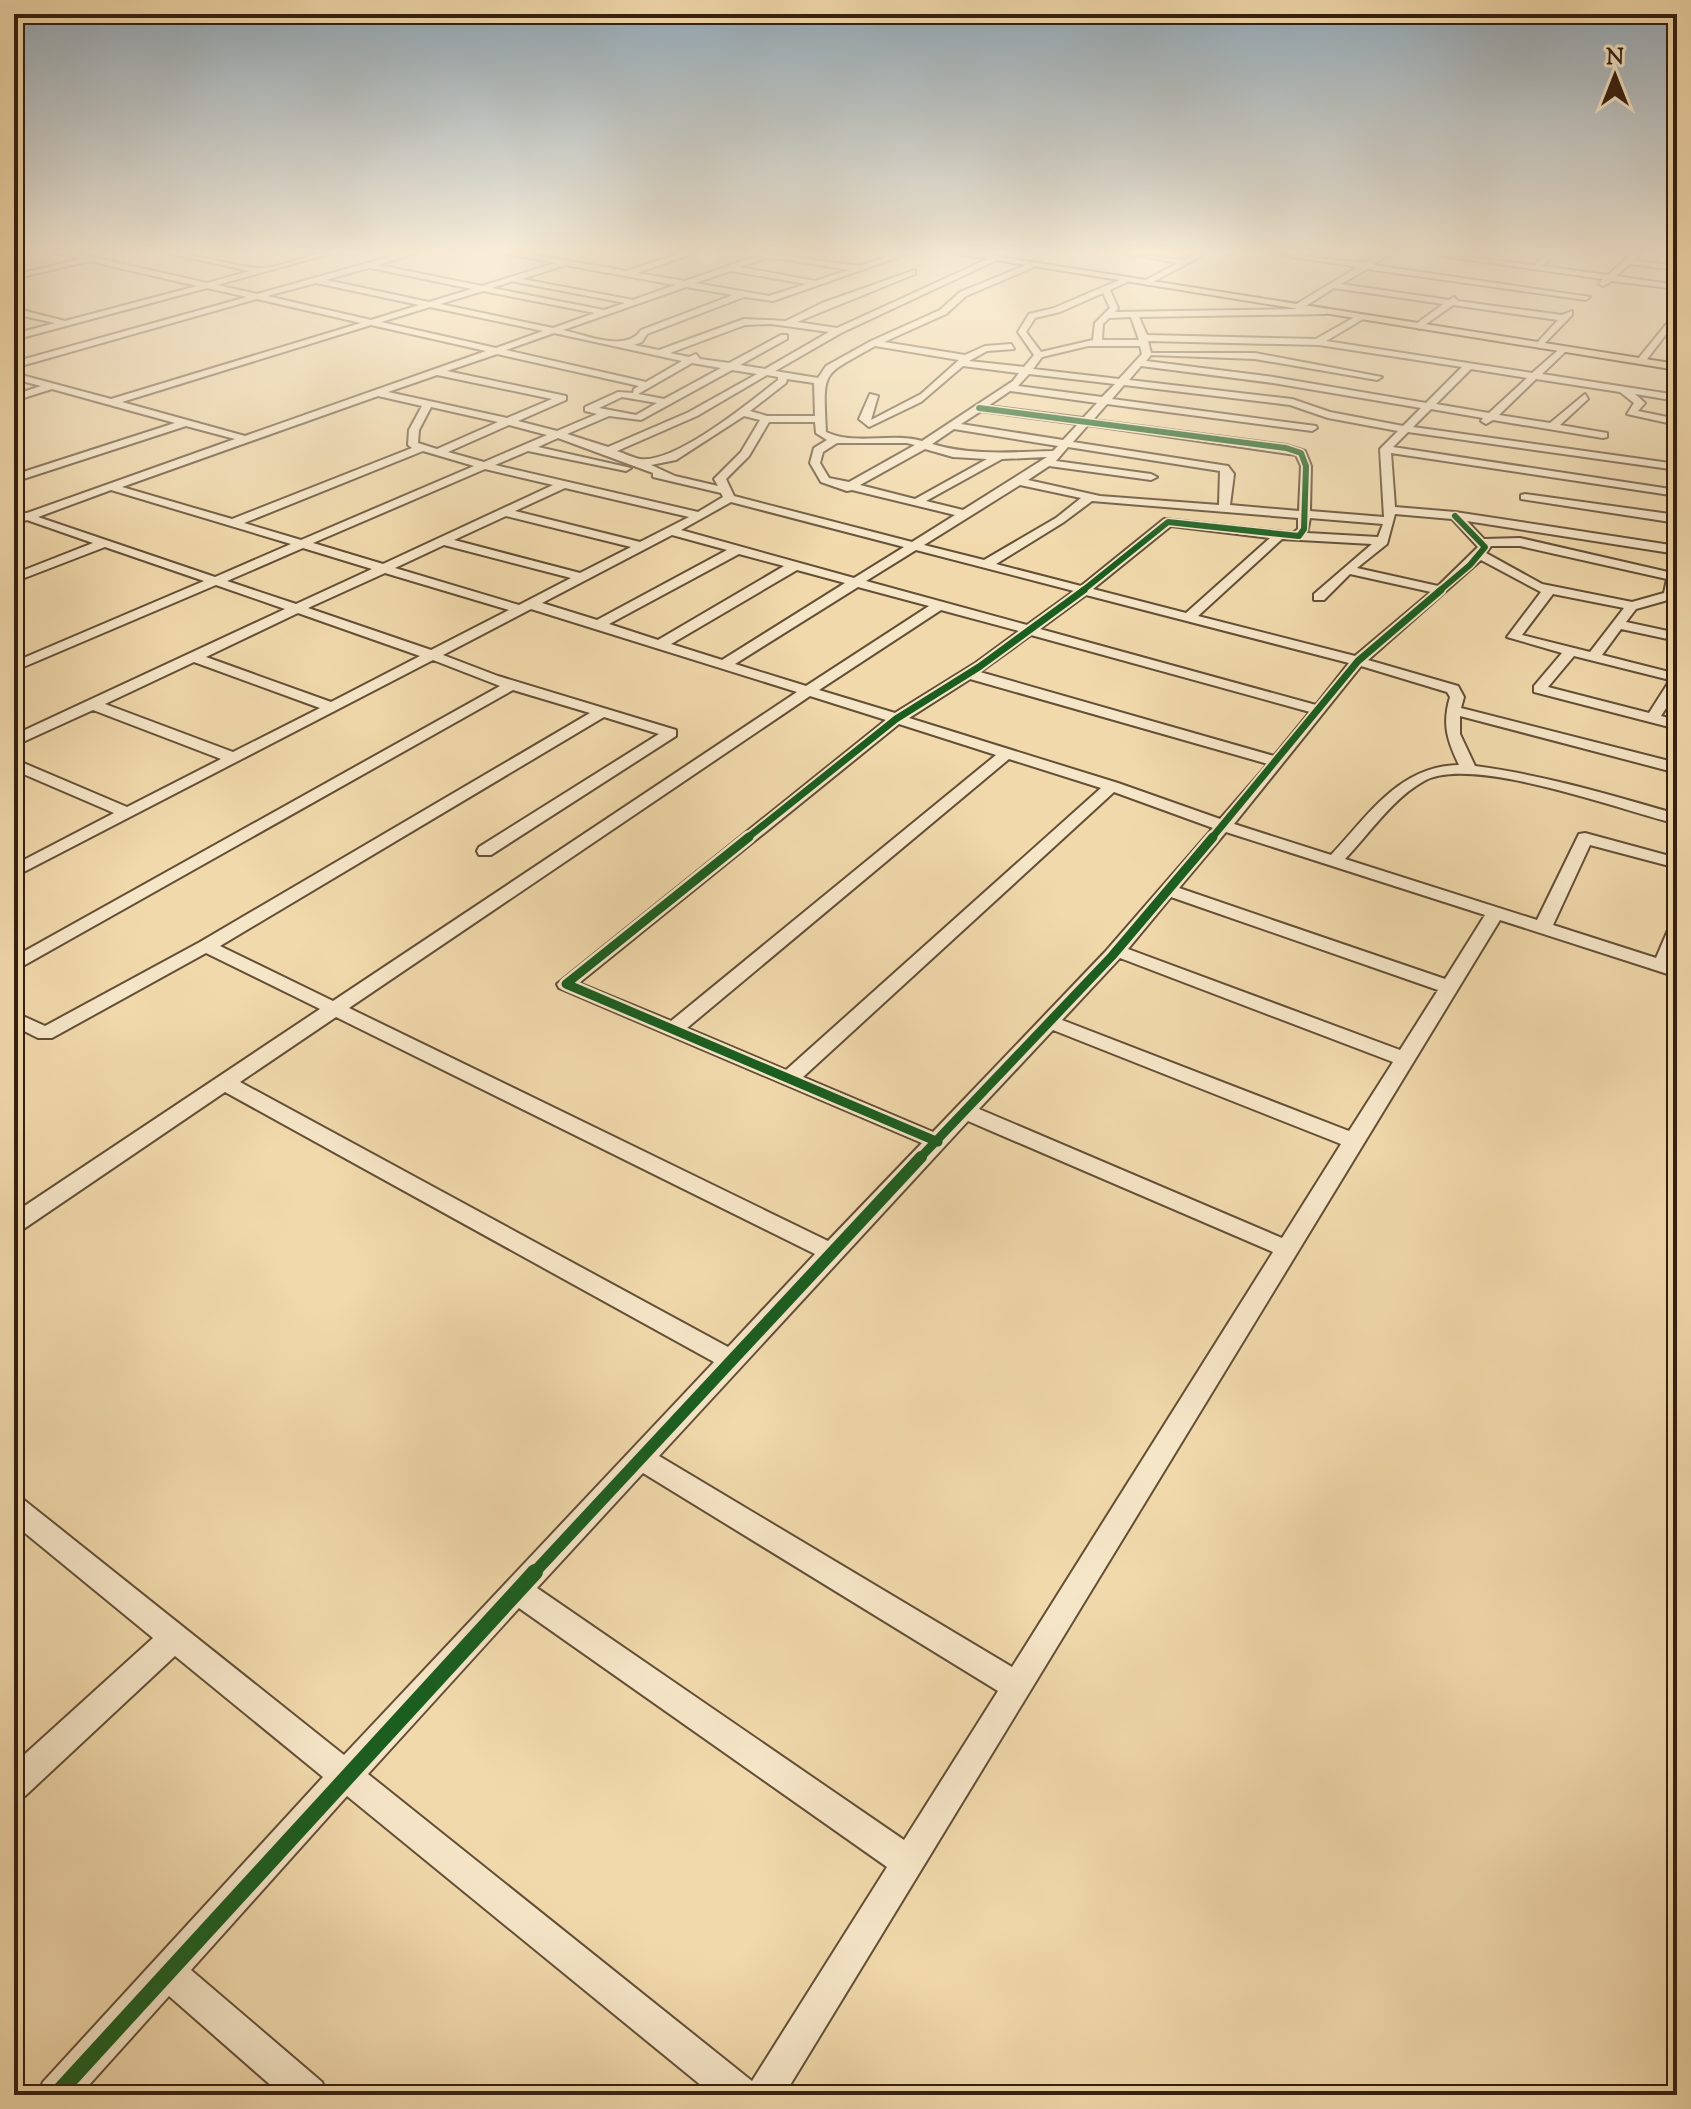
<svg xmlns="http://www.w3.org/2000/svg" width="1691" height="2109" font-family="'Sorts Mill Goudy',serif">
<rect width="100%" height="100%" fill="#f1d9ab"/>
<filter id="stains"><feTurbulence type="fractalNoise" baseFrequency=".0025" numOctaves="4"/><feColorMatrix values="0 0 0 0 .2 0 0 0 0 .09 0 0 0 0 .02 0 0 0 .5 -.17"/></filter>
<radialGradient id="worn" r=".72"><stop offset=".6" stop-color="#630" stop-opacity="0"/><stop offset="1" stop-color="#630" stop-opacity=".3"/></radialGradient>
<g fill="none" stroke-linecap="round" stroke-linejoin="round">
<g stroke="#634e36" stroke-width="4">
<g id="minor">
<path d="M60,253H75L207,283L250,271L168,253C199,253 227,266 257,268C278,270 307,253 332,253L217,285L257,294L403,253H416L378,265L482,286L555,263L505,253H523L626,271L682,253H694L637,273L685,281L765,253L859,266L898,253H910L773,301L744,297L647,334L642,342L634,345L659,350L744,319L786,321L822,303L915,270V274L797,322L837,328L992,257L999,259L841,333L775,371L818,378L826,366L871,341L940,310L960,292L1031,263L1034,267L966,296L946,314L884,342L965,355L985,346L1011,344L1014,349L987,351L969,361L1024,367L1034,355L1018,332L1029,314L1054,308L1124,278L1131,280L1110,290L1118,308L1115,312L1296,309L1295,305L1358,267L1269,253L1364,263L1381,253H1391L1373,265L1590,297L1586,300L1367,269L1341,284L1449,300L1454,297L1458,301L1562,315L1572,311V315L1540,348L1535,345L1558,320L1453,305L1419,329L1416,324L1443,304L1334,288L1301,309H1329L1326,314L1139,317L1147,335L1316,339L1360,314L1363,319L1326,341L1532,373L1563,346L1566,351L1542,374L1677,395V401L1635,394L1645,403L1638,411L1677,419V425L1627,414L1634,403L1620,392L1536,379L1499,415L1550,423L1585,394L1588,399L1560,425L1607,433V437L1603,438L1493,420L1486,424L1481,421L1483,418L1431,409L1413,427L1677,464V470L1408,432L1393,447L1677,490V496L1391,453L1395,507L1455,512L1677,546V554L1467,521L1484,539L1520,538L1668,572L1672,561H1677L1675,598L1636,609L1626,622L1677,633V641L1621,629L1602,655L1677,674V691L1661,716L1677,720V729L1534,692V686L1562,653L1507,637L1541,592L1481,560L1368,660L1458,686L1464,697L1461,708L1677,763V773L1460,716V734L1475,766C1544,775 1610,795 1677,814V824C1624,811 1471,754 1424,781C1393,798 1369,834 1345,859L1537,920L1579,834L1585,833L1677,858V868L1590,845L1553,925L1656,958L1668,930L1677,925V952L1672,963L1677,965V977L1500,920L784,2095H713L347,1796L191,1970L322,2082L327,2095H282L169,1996L80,2095H38L43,2082L323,1777L175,1656L25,1796L14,1801V1764L153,1638L14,1524V1496L24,1500L344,1755L714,1362L225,1092L22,1230L14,1232V1213L320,1009L206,953L52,1038H38L14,1026V1012L45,1026L200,942L590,713L513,690L14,971V957L500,686L433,660L14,877V865L114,813L14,770V759L127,807L221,759L93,710L14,746V735L285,609L216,585L14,671V662L204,581L105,547L14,582V574L93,543L27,520L14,525L18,513H27L235,439L186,426L14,482V475L175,423L52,389L14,401V395L41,386L14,379V373L111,399L361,323L257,299L14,368V362L247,297L207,288L14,340V334L55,323L14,314V308L65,321L197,286L89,261L14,279V275L80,259ZM770,257L849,270L815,281L740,267ZM565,265L675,285L633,300L522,279ZM368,268H371L472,289L429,302L326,280ZM731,271L806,284L769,296L695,283ZM513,281L516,282L625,303L604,310L492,288ZM316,283L419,305L371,320L267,296ZM686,287L733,295L641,330C626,353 586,335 563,330ZM483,291L595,313L553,328L440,304ZM1103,293L1110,308L1095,323L1093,340L1041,352L1026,332L1035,318L1060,312ZM430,307L543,331L496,348L381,322ZM1131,317L1139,340H1102L1103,324L1109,318ZM771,324L829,332L765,369L740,365L787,339V335H781L729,363L700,359L696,354L689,357L670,353L745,325ZM371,325L486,351L245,436L122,402ZM554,333L682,361L646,382L506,350ZM1148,341L1319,345L1462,367L1426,403L1273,377L1146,361L1151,355L1255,359L1377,380L1382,377L1255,353H1151ZM875,346L959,360L921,394L871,420L878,396L870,394L859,419L869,427L921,402L963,366L1019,373L1013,381L922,441C892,432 855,446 826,432C823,368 821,377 875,346ZM1088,346H1140L1142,354L1119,379L1033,369L1042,357ZM497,354L639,386L634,389L633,393L618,392L585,407V411L597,414L557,431L518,421L566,400V396L447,371ZM692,363L721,368L664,399L638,394ZM1141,366L1273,383L1421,408L1403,426L1330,412L1292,399L1129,380ZM1471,369L1527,378L1489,413L1436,404ZM732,370L757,374L689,412L608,447L567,434L609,416L641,420ZM1029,374L1115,384L1102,397L1018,386ZM437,375L552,399L507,418L388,392ZM767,375L778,377V380C750,402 675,464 640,459C633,458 624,453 617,451L697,416ZM787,379L814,383L815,416H767L750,411L786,383ZM1124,385L1290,405L1328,418L1398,431L1380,449L1384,517L1310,511L1311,466L1305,451L1286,445L1093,420L1107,404L1312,431L1317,428L1316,426L1112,399ZM1010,391L1097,403L1083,418L988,406ZM378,396L422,406L409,430L408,445L412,448L232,519L122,487ZM622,397L657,403L636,415L599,408ZM431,407L498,422L437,449L418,443L419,430ZM981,411L1078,424L1063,440L961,424ZM744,416L760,420L741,452L714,479L718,486L675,476L651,465L676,460ZM769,422H815L816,433L827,440L814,448L810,463L821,482L847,491L852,490L955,515L912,542L734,496L726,479L749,456ZM509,425L547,435L484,462L448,452ZM1088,425L1296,455L1301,466L1299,511L1230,505L1234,474L1228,466L1073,442ZM954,429L1058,446L1053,451C1012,452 972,456 932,444ZM558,438L653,473V477L721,493L723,497L698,512L495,465L528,451L626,471L631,468L538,447ZM837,443H907L915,445L849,482L829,478L820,463L823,452ZM1068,447L1220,471L1219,505L1100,496L1028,480L1049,466L1151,480L1157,477L1151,474L1056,461ZM925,449L953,457L987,459L915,499L860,485ZM423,451L474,466L301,540L244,523ZM1047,457L963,510L926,501L1002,459ZM485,469L553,485L383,564L313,543ZM1020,485L1081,498L1056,518L984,560L924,545ZM565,488L689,517L640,542L515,511ZM111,490L291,544L215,577L38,517ZM1092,501L1298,518V529L1293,533L1164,519L1081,586L996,564L1064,522ZM731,502L904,547L854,578L681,530ZM1395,514L1452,519L1478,547L1438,586L1357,568L1387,544ZM506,516L631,547L580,573L454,540ZM1310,518L1383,524L1378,537L1307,533ZM1171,526L1270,538L1186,613L1093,589ZM672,535L727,550L597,620L542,603ZM1282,539L1372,544L1314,594V600H1324L1350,574L1431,592L1355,656L1198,616ZM444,545L571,578L519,605L395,568ZM1520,546L1667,579L1664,593L1632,602L1542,584L1486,553L1491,546ZM303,548L372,569L296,604L227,581ZM916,550L1074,591L1027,625L866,581ZM739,554L784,566L658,640L609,624ZM797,570L845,583L722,660L671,644ZM385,573L509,610L431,650L308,608ZM858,587L929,606L806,686L735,664ZM1553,594L1624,608L1590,652L1522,635ZM1086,595L1349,663L1316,705L1040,629ZM531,609L797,692L333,1001L220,946L604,717L659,734L479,847L477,851L479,855H491L676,736V730L498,676L443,655ZM941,610L1019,631L974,664L895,713L819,690ZM298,613L420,656L331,702L206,657ZM1031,635L1310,712L1274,756L980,672ZM1574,656L1670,680L1649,713L1548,687ZM194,662L320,708L233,752L105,704ZM1361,666L1447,692L1450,697C1442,724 1447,740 1459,765C1399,766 1369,815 1331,855L1234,824ZM970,679L1268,764L1220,819L1118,783L909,718ZM810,696L886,720L557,984L559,988L922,1143L828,1241L349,1008ZM899,724L996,755L671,1021L579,983ZM1009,759L1101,788L786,1070L687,1028ZM1114,792L1213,828L1105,952L933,1132L803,1077ZM1226,832L1485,915L1445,979L1179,888ZM1171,897L1438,990L1400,1050L1128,949ZM1120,958L1393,1062L1349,1131L1062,1020ZM336,1017L815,1254L728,1347L240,1082ZM1053,1030L1341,1144L1282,1238L979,1109ZM968,1121L1273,1252L1012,1667L659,1456ZM643,1473L998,1691L904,1840L537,1588ZM519,1608L887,1867L752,2081L368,1774Z"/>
<path d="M1124,253L1185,260L1197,253H1207L1147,285L1144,281L1178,263Z"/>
<path d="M1422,253L1534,265L1549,253H1558L1542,266L1608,275L1633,253H1642L1634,260L1677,266V270L1630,264L1616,276L1677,285V289L1612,281L1603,286L1599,284L1603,279Z"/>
<path d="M1677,311V320L1644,363H1638V359Z"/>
<path d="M1525,494L1677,515V523L1521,499V495Z"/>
</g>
</g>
<g stroke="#341f0f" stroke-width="4">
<path id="major" d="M952,253H975L1677,364V370Z"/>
</g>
<use href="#minor" fill="#f6e6c8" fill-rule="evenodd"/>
<use href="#major" fill="#f1d9ab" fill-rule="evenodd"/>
<g stroke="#f6e6c8" stroke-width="9">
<g id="cycleway-far4">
<path d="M979,408L1286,448L1301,453L1306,466L1304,529L1299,536L1168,522L1081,592"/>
<path d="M1438,592L1470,565L1485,547L1455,516"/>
</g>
</g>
<g stroke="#f6e6c8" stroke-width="11">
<g id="cycleway-far3">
<path d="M746,839L896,719L979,667L1084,590"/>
<path d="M1211,839L1358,661L1441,590"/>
</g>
</g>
<g stroke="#f6e6c8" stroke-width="14">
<g id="cycleway-far2">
<path d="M749,837L566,984L938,1142"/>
<path d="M919,1159L1112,956L1213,837"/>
</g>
</g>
<g stroke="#f6e6c8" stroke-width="17">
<path id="cycleway-far1" d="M533,1574L921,1157"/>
</g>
<g stroke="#f6e6c8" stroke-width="21">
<path id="cycleway" d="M56,2095L535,1572"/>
</g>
<use href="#cycleway-far4" stroke="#1b5e20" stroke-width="6"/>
<use href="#cycleway-far3" stroke="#1b5e20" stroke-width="7"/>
<use href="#cycleway-far2" stroke="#1b5e20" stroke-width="9"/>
<use href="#cycleway-far1" stroke="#1b5e20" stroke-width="12"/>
<use href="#cycleway" stroke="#1b5e20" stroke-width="16"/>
</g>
<linearGradient id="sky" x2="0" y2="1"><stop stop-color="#92aaba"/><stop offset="0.46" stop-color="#f9eed9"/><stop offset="1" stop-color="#f9eed9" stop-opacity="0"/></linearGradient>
<rect width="1691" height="548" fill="url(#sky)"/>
<rect width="1691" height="2109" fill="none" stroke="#f1d9ab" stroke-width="48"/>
<rect x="16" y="16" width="1659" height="2077" fill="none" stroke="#341f0f" stroke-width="4"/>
<rect x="24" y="24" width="1643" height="2061" fill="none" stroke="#341f0f" stroke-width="2"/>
<g transform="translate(1615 76)" stroke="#f6e6c8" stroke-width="6" paint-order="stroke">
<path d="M0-6L14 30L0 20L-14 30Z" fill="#341f0f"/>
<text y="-12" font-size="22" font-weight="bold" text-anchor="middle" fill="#341f0f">N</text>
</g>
<rect width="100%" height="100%" filter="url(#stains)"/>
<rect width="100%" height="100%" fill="url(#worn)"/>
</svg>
